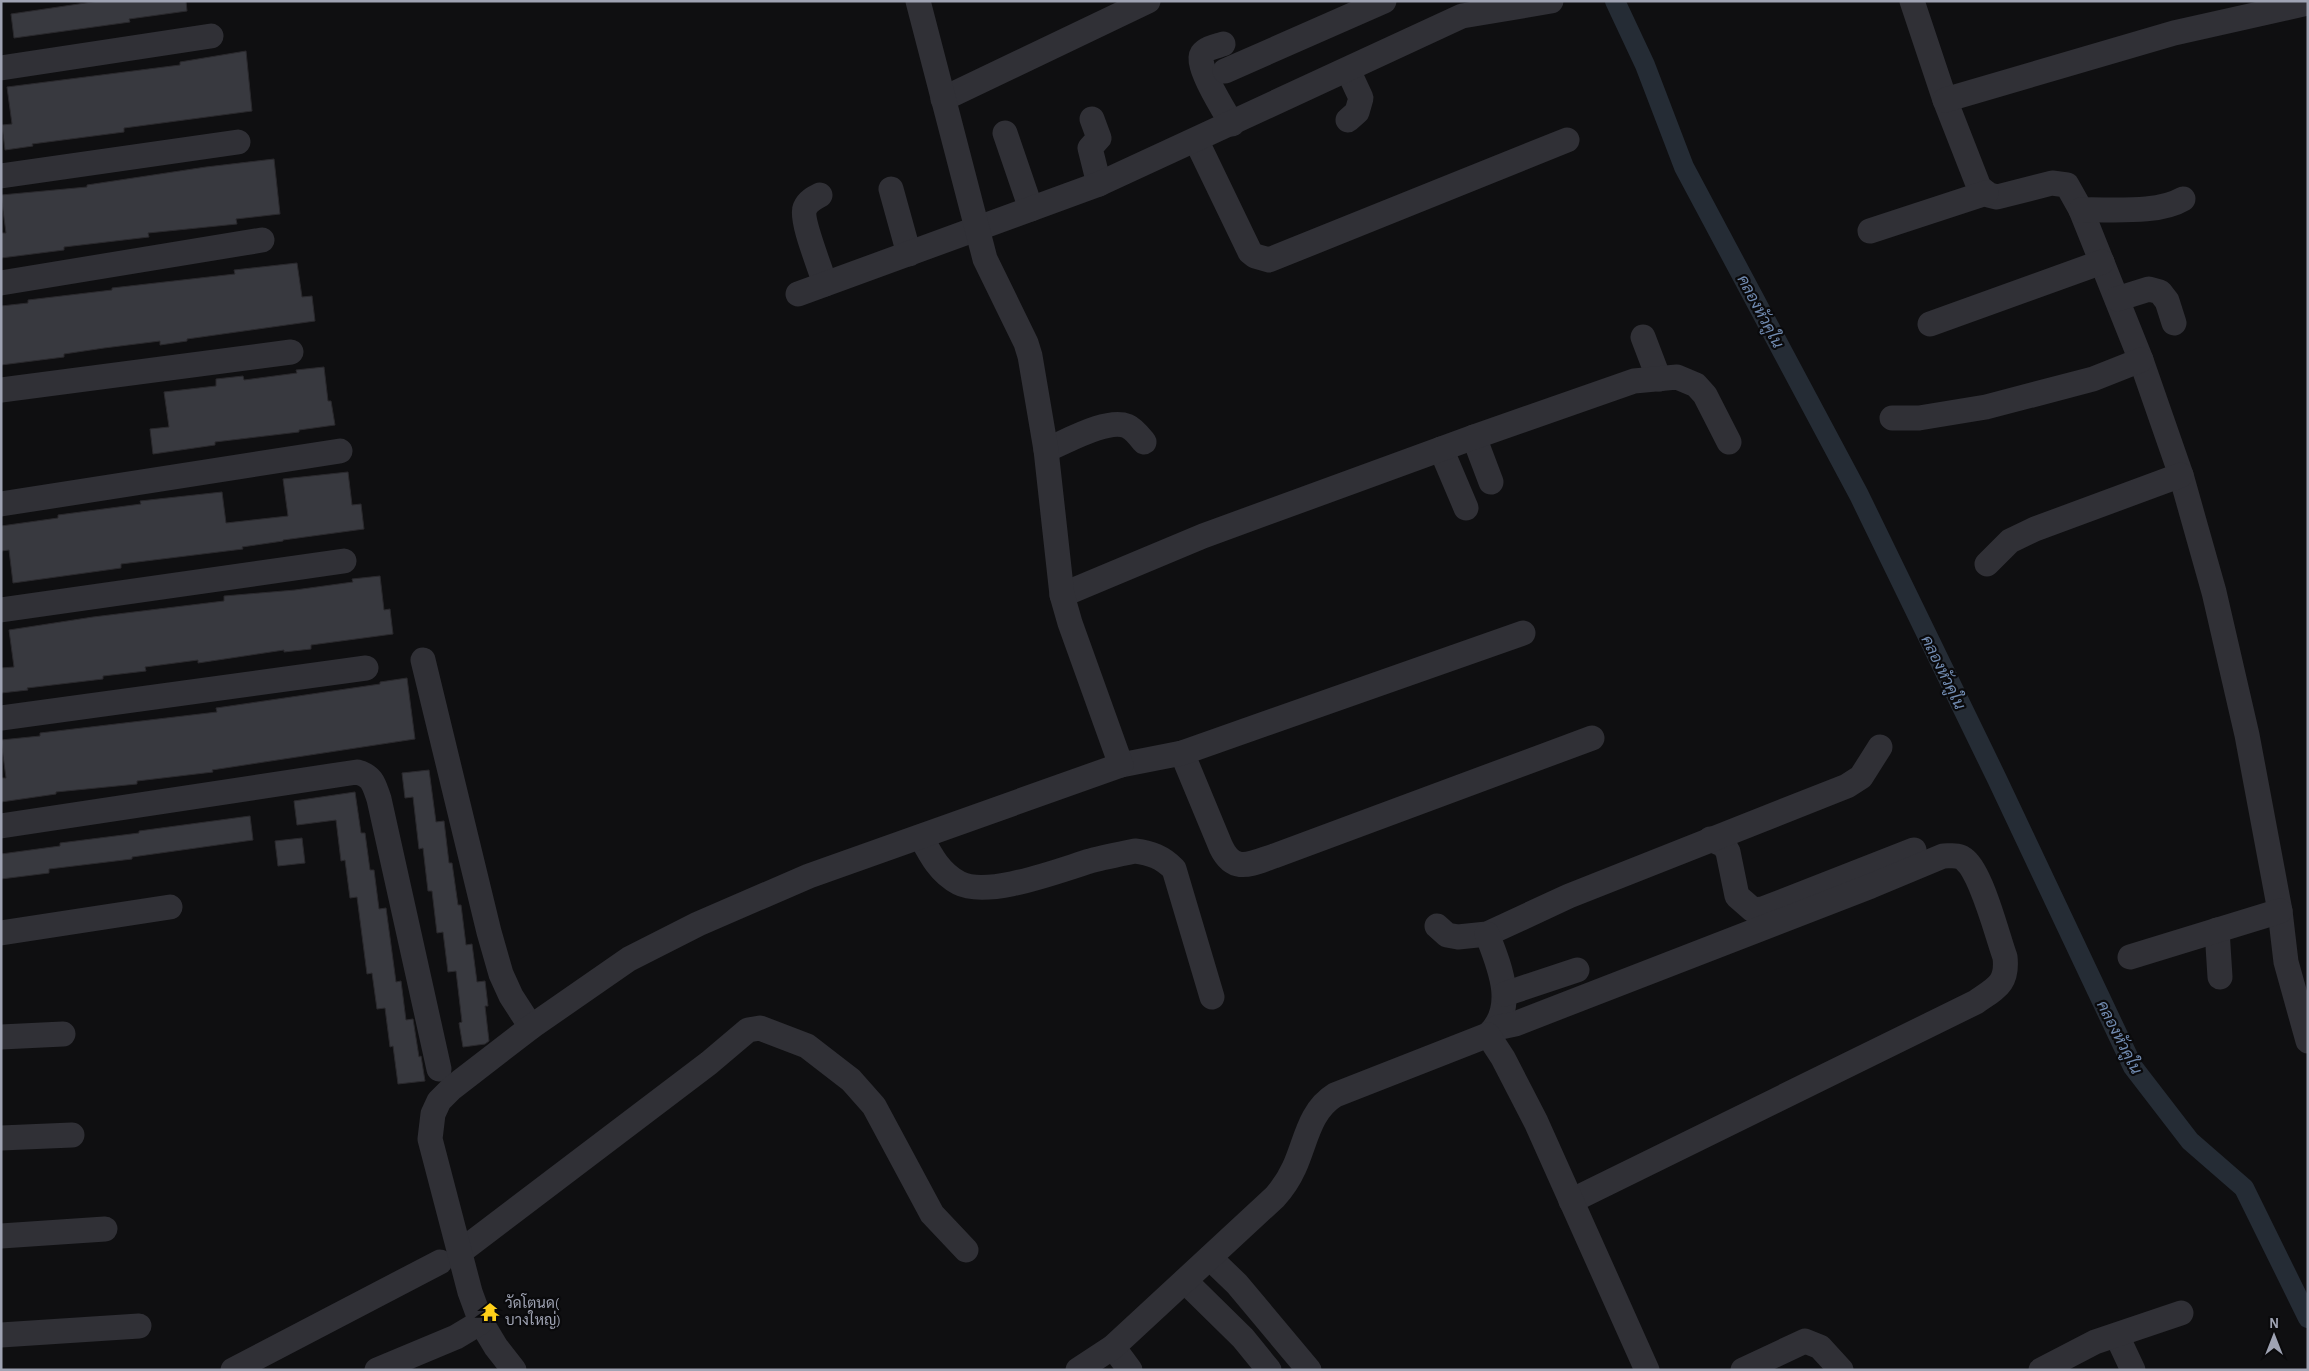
<svg xmlns="http://www.w3.org/2000/svg" width="2309" height="1371" font-family="'Alegreya Sans',Sarabun,sans-serif">
<rect width="100%" height="100%" fill="#0f0f11"/>
<g fill="none" stroke-linecap="round" stroke-linejoin="round">
<path stroke="#252c35" stroke-width="20" d="M1615,1L1645,65L1684,167L1859,495L1997,779L2133,1067L2190,1141L2244,1188L2308,1318"/>
</g>
<g fill="#38393f" stroke="#2a292d">
<path d="M99,1H186L187,11L129,19L130,22L14,38L11,14Z"/>
<path d="M246,51L252,111L124,128V132L32,144L33,146L5,150L2,125L12,124L7,87L180,65V62Z"/>
<path d="M274,159L280,214L236,219L237,224L148,233L149,237L64,247V250L1,258V233H6L1,195L87,187V185L206,167Z"/>
<path d="M297,263L302,297L312,296L315,321L187,339V341L160,345V341L104,348L64,354V357L1,365V306L28,303V300L112,290V288L235,274L234,270Z"/>
<path d="M324,367L328,401H331L335,425L299,430V432L215,442V445L153,454L150,429L169,427L164,392L216,386V379L243,376L244,380L297,373L296,370Z"/>
<path d="M348,472L352,505L361,504L364,529L283,540V541L242,547L243,549L121,564V568L13,583L9,550L1,551V526L58,518V515L141,504L140,501L222,492L226,523L288,516L283,479Z"/>
<path d="M380,576L384,610L390,609L393,634L311,645V649L284,652V650L198,663V660L145,667L146,671L103,676V679L27,688L28,690L1,693V668L14,667L9,630L93,617L224,601V596L295,590L353,582L352,579Z"/>
<path d="M407,678L415,739L212,770L213,772L137,781V784L56,792V794L1,802V778H6L1,740L40,736V733L217,712L216,708L380,684V682Z"/>
<path d="M429,770L436,822L444,821L449,863H452L458,905H461L466,945L472,944L477,982L485,981L488,1006H485L489,1041L485,1044L463,1047L459,1023L462,1022L456,971L448,972L443,932L437,933L432,891H428L423,848L419,849L413,797L405,798L402,773Z"/>
<path d="M355,792L361,833H365L370,870H374L379,909L386,908L396,982L401,981L406,1020L413,1019L419,1057L421,1056L425,1081L398,1084L393,1046L390,1047L385,1008L377,1009L372,973L367,974L357,897L350,898L345,860L341,861L336,820L297,825L294,801Z"/>
<path d="M250,816L253,840L132,857V859L49,869V873L1,879V854L60,846V843L139,833V831Z"/>
<path d="M302,838L305,863L278,866L275,841Z"/>
</g>
<g fill="none" stroke-linecap="round" stroke-linejoin="round">
<g stroke="#303036" stroke-width="25">
<path d="M1912,1L1945,100L1979,187L1989,195L1997,197L2052,183L2067,185L2081,210L2141,360L2181,475L2214,592L2247,735L2280,911L2286,962L2308,1041"/>
<path d="M1223,44C1217,46 1206,48 1202,54C1195,65 1225,112 1232,124"/>
<path d="M1,68L211,36"/>
<path d="M1348,70L1361,98L1357,112L1348,120"/>
<path d="M1225,71L1384,1"/>
<path d="M943,99L1148,1"/>
<path d="M1945,100L2174,33L2308,3"/>
<path d="M1092,119L1099,138L1090,148L1099,184"/>
<path d="M1005,133L1031,209"/>
<path d="M1196,140L1250,252L1255,256L1269,260L1567,140"/>
<path d="M1,176L238,142"/>
<path d="M891,189L909,254"/>
<path d="M820,195C814,198 808,201 805,208C800,219 821,270 825,284"/>
<path d="M2081,210C2111,209 2158,214 2183,199"/>
<path d="M1870,231L1986,193"/>
<path d="M1,283L262,240"/>
<path d="M798,294L1099,184L1462,16L1551,1"/>
<path d="M2117,299L2149,289L2160,292L2167,301L2174,323"/>
<path d="M1930,324L2102,262"/>
<path d="M1643,337L1659,379"/>
<path d="M1,390L291,352"/>
<path d="M1892,418H1919L1986,407L2093,379L2141,360"/>
<path d="M1474,437L1491,482"/>
<path d="M1441,449L1466,508"/>
<path d="M1046,450C1066,442 1107,418 1127,426C1134,429 1140,437 1144,442"/>
<path d="M1,504L340,451"/>
<path d="M1987,564L2010,541L2035,529L2181,475"/>
<path d="M1062,595L1203,536L1474,437L1634,381L1677,377L1696,385L1705,395L1729,442"/>
<path d="M1,610L344,561"/>
<path d="M423,660L489,932L501,974L511,996L531,1027"/>
<path d="M1,718L366,668"/>
<path d="M1182,753L1221,847C1234,874 1250,864 1274,856L1592,738"/>
<path d="M1121,765L1182,753L1523,633"/>
<path d="M1,826L357,772C373,776 374,785 379,799L439,1069"/>
<path d="M921,837C931,856 940,873 959,883C988,898 1060,870 1090,861C1105,857 1120,854 1135,851C1151,853 1162,857 1174,869L1212,997"/>
<path d="M1710,839L1724,845L1728,852L1737,896L1753,910L1763,909L1914,850"/>
<path d="M1437,926L1447,935L1458,937L1487,934L1569,896L1847,786L1861,777L1880,747"/>
<path d="M2217,930L2220,977"/>
<path d="M1,933L170,907"/>
<path d="M1487,934C1499,965 1518,1008 1488,1035"/>
<path d="M2130,957L2280,911"/>
<path d="M1505,994L1577,970"/>
<path d="M1496,1028L1515,1024L1871,886L1943,856C1951,856 1959,854 1965,860C1982,874 1997,935 2005,957C2008,984 1996,988 1976,1002L1571,1201"/>
<path d="M1,1037L63,1034"/>
<path d="M1,1138L72,1135"/>
<path d="M1,1236L105,1229"/>
<path d="M460,1252L709,1063L748,1030L760,1028L807,1046L851,1080L874,1106L932,1214L966,1250"/>
<path d="M1210,1258L1237,1284L1309,1370"/>
<path d="M1185,1281L1243,1338L1269,1370"/>
<path d="M481,1322L496,1347L514,1370"/>
<path d="M1,1335L139,1326"/>
<path d="M2117,1336L2133,1370"/>
<path d="M1113,1347L1130,1370"/>
<path d="M233,1370L440,1262"/>
<path d="M377,1370L456,1337L481,1322L470,1292L430,1139L433,1114L439,1101L452,1088L531,1027L629,959L698,924L809,876L1121,765L1070,623L1062,595L1046,450L1030,356L1026,343L985,259L918,1"/>
<path d="M1078,1370L1113,1347L1275,1197C1283,1188 1289,1179 1294,1168C1306,1142 1309,1111 1335,1095L1488,1035L1503,1058L1536,1122L1647,1370"/>
<path d="M1743,1370L1805,1341L1820,1347L1841,1370"/>
<path d="M2041,1370L2095,1342L2181,1313"/>
</g>
</g>
<defs>
<g id="temple-bare" transform="scale(1.5)"><path d="M0-6L5-2H3V0L6.5 2.5H4V6H1.5V3h-3V6H-4V2.5H-6.5L-3 0V-2H-5Z" fill="#ffd019" stroke="#0a0a0c" stroke-width="2.5" paint-order="stroke"/></g>
</defs>
<g fill-rule="evenodd">
<use href="#temple-bare" x="490" y="1312"/>
</g>
<g text-anchor="middle" stroke-width="4.5" stroke-linejoin="round" paint-order="stroke">
<g font-size="15" fill="#9fa3b3" stroke="#0a0a0c" text-anchor="start">
<text x="505" y="1308">วัดโตนด(<tspan x="505" dy="17">บางใหญ่)</tspan></text>
</g>
<g font-size="16" font-style="italic" fill="#728cb2" stroke="#0a0a0c">
<text transform="translate(1761 311) rotate(62)" y="6">คลองหัวคูใน</text>
<text transform="translate(1944 672) rotate(64)" y="6">คลองหัวคูใน</text>
<text transform="translate(2120 1037) rotate(63)" y="6">คลองหัวคูใน</text>
</g>
</g>
<rect width="2309" height="1371" fill="none" stroke="#9fa3b3" stroke-width="5"/>
<g transform="translate(2274 1336)" stroke="#0a0a0c" stroke-width="4" paint-order="stroke">
<path d="M0-4L9 19L0 12L-9 19Z" fill="#9fa3b3"/>
<text y="-8" font-size="14" font-weight="bold" text-anchor="middle" fill="#9fa3b3">N</text>
</g>
</svg>
